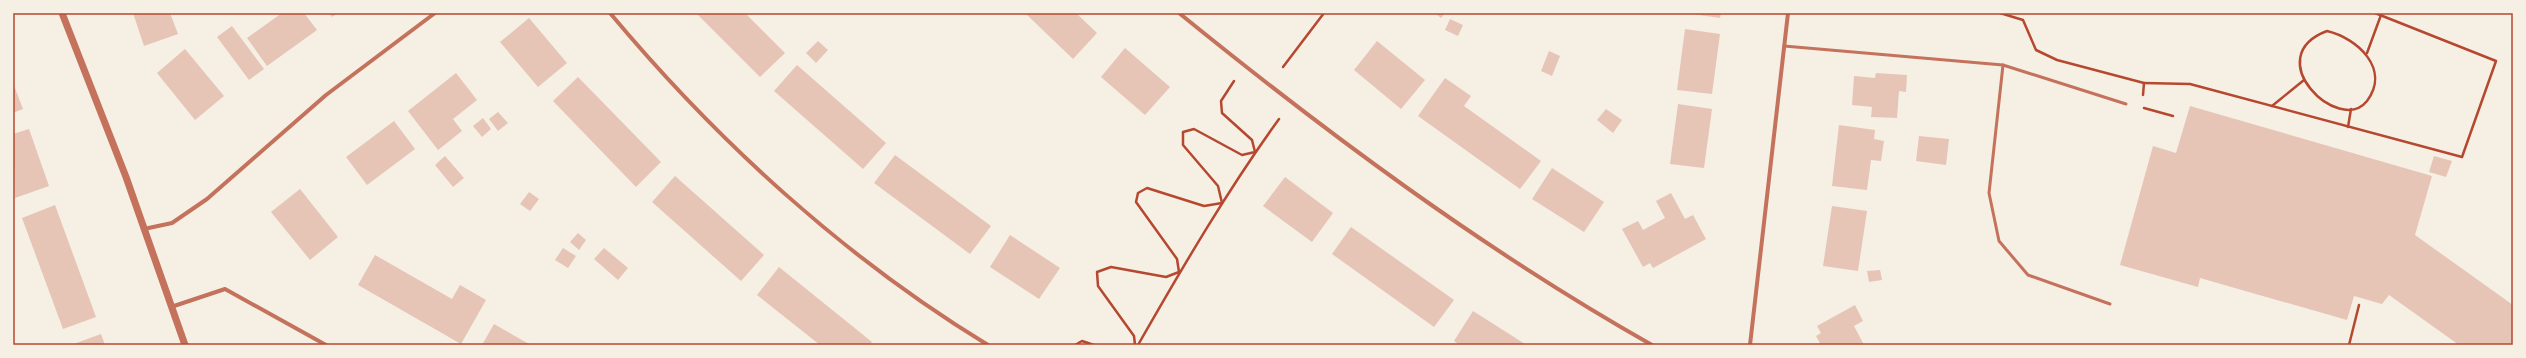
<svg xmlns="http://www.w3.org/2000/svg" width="2526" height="358" font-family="'Titillium Web',sans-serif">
<rect width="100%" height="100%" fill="#f6efe4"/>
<g fill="#e6c5b7">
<path d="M133,13H170L178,34L144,46Z"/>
<path d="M282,13H304L317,30L267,66L247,38Z"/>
<path d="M329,13H338L332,17Z"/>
<path d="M696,13H745L785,53L760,77Z"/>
<path d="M1025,13H1076L1097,33L1073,59Z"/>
<path d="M1435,13H1445L1441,18Z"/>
<path d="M1686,13H1721L1720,18Z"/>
<path d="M529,18L567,63L538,87L500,42Z"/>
<path d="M1450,19L1463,25L1458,36L1445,30Z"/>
<path d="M232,26L264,69L249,80L217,37Z"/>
<path d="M1685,29L1720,34L1712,94L1677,90Z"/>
<path d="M818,41L828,50L816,63L806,53Z"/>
<path d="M1377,41L1425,80L1401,109L1354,70Z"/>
<path d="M1125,48L1170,87L1145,115L1101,77Z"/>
<path d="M185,49L224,96L195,120L157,73Z"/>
<path d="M1549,51L1560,56L1552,76L1541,71Z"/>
<path d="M797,65L886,143L863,169L774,91Z"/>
<path d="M456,73L477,100L453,119L462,131L438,150L408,111Z"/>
<path d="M1876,73L1907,75L1906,92L1899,91L1897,118L1871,117L1872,107L1852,105L1854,76L1875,78Z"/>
<path d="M578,77L661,162L636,187L553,101Z"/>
<path d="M1445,78L1471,96L1464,106L1541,161L1520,189L1418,116Z"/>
<path d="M13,83L23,109L13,113Z"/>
<path d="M1678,104L1712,109L1704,168L1670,164Z"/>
<path d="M2190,106L2432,176L2415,235L2513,305V345H2459L2389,295L2382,304L2354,296L2347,320L2200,278L2198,287L2120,265L2153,146L2176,153Z"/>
<path d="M1606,109L1622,120L1613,133L1597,120Z"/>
<path d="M498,112L508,123L498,131L489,119Z"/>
<path d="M483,118L491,129L482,137L473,126Z"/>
<path d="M394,121L415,149L367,185L346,157Z"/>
<path d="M1839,125L1875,130L1874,139L1884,141L1881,161L1871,160L1867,190L1832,186Z"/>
<path d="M29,129L49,186L15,198L13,134Z"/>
<path d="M1919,136L1949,139L1946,165L1916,161Z"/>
<path d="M895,155L991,226L970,254L874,183Z"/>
<path d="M445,156L464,178L453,187L435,165Z"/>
<path d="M2434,156L2452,161L2446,177L2429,172Z"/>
<path d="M1552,168L1604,202L1584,232L1532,199Z"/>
<path d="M675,176L764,255L741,281L652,202Z"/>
<path d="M1285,177L1333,213L1312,242L1263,206Z"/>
<path d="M300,189L338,237L310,260L271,212Z"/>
<path d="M529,192L539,199L530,211L520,204Z"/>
<path d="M1671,193L1685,219L1693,215L1706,239L1653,268L1650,263L1643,267L1622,229L1638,221L1643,230L1665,218L1656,201Z"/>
<path d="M55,205L96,317L63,329L22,218Z"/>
<path d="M1832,206L1867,211L1858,271L1823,266Z"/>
<path d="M1351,227L1454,300L1434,327L1332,254Z"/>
<path d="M578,233L586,240L579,250L570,242Z"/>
<path d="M1010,235L1060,268L1039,299L990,267Z"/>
<path d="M563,248L576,256L568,268L555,260Z"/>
<path d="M604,248L628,268L618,280L594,259Z"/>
<path d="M375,255L452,299L460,285L486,300L461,344L358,285Z"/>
<path d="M779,267L872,342L869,345H820L757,295Z"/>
<path d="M1880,270L1882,280L1869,282L1867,271Z"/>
<path d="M1855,305L1863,321L1854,326L1864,345H1821L1816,336L1821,333L1817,326Z"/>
<path d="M1473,311L1525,344L1524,345H1460L1454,341Z"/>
<path d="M494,324L520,339L531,345H482Z"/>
<path d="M101,334L105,345H71Z"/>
</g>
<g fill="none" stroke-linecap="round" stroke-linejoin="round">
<g stroke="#b5482f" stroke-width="2.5">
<path d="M2000,13L2023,20L2036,50L2057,60L2144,83L2143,95"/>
<path d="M2327,31C2357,38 2391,69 2367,101C2339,136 2258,57 2327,31Z"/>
<path d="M2367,53L2381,15"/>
<path d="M1283,67L1324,13"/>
<path d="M2144,83L2190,84L2462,157L2496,61L2375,13"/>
<path d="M2272,106L2304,80"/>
<path d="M2144,108L2173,116"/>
<path d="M2348,127L2351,109"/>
<path d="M1075,345L1082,341L1094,345"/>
<path d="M1135,345L1134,336L1098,286L1097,272L1111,267L1166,277L1179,272L1177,259L1136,202L1138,193L1147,188L1204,206L1222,203L1218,186L1183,145V132L1194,129L1242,155L1255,152L1252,140L1222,113L1221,101L1234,81"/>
<path d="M1138,345C1182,268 1227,191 1279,119"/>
<path d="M2349,345L2359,305"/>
</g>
<g stroke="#c5725c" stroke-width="3">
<path d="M1784,46L2003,65L1989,193L1999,241L2028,275L2110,304"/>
<path d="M2003,65L2126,104"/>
</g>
<g stroke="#c5725c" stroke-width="4">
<path d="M610,13C717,141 845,258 988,345"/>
<path d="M1179,13C1328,134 1484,250 1652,345"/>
<path d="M144,229L172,223L207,199L326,95L435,13"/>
<path d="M171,307L225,289L326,345"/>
<path d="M1750,345L1788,13"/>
</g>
<path stroke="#c5725c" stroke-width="7" d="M62,13L126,177L185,345"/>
</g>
<rect width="2526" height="358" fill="none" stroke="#f6efe4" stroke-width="28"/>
<rect x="14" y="14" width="2498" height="330" fill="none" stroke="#b5482f" stroke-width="1.5"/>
</svg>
